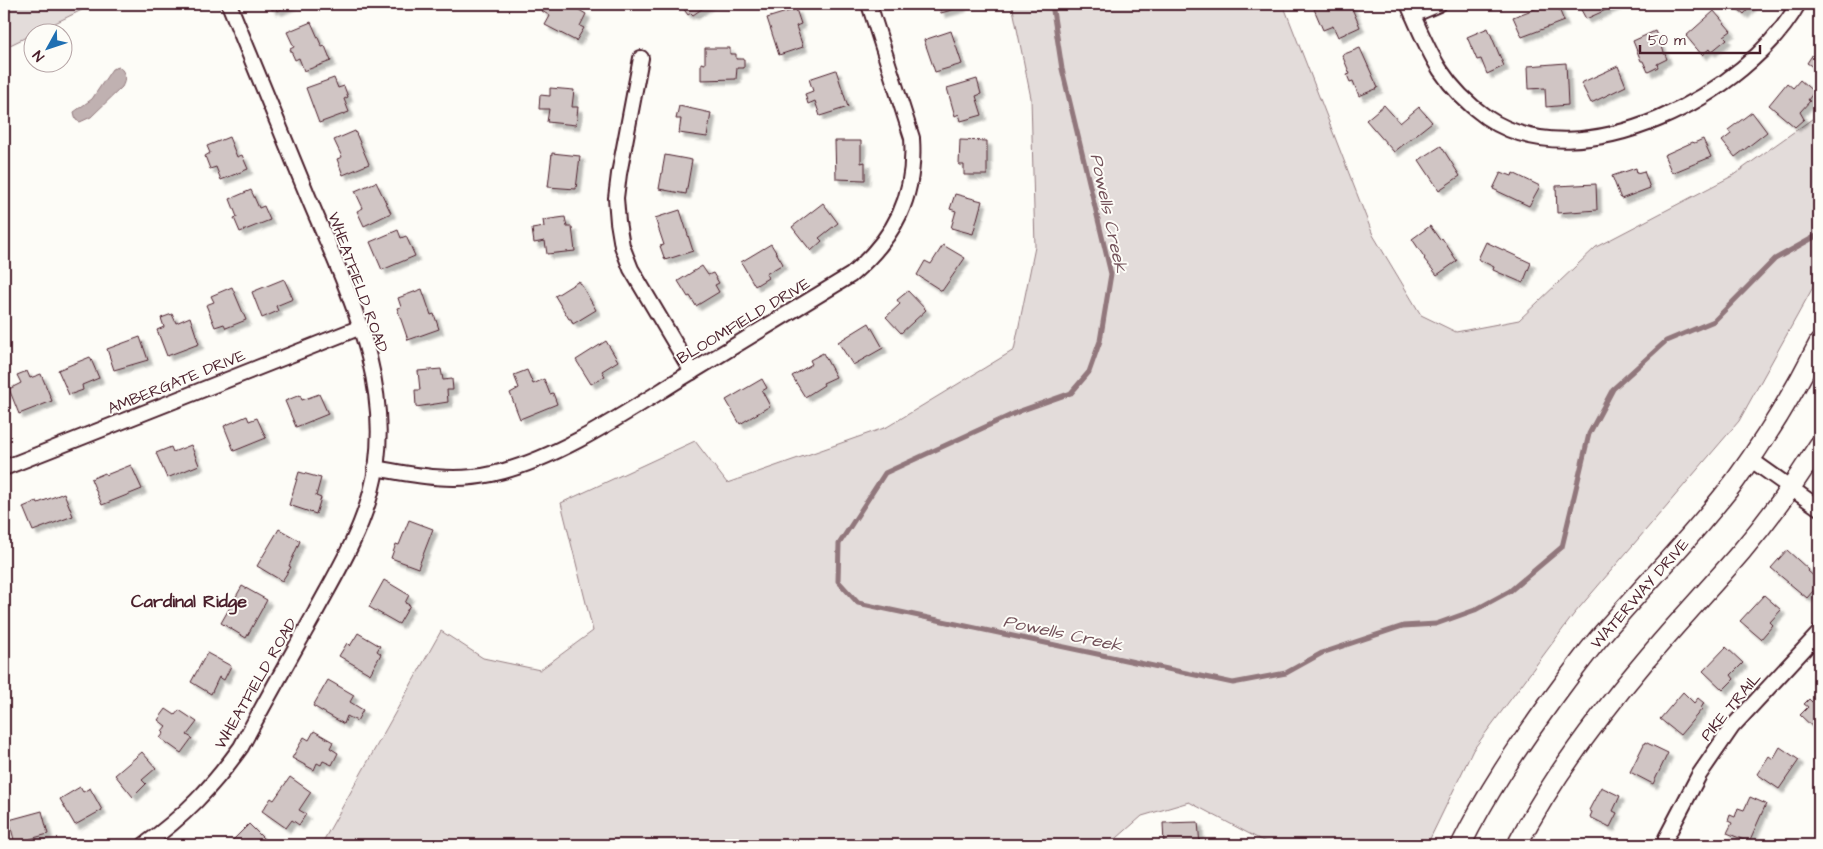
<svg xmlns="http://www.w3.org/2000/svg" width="1823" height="849" font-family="'Architects Daughter',sans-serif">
<defs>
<filter id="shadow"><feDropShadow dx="4.5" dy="4.5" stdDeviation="1" flood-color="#0004"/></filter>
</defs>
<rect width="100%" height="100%" fill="#fdfcf7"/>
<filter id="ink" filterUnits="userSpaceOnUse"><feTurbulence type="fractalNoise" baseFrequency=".02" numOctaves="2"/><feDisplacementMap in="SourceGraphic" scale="10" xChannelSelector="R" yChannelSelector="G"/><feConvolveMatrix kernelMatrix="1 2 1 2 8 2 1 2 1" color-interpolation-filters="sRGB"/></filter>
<g filter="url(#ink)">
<g fill="#e3dcda" stroke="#967e82">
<path d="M4,4H94L4,48Z"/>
<path d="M1012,4H1283L1373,235L1421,315L1456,332L1519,320L1596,247L1732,176L1819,114V270L1812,289L1739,421L1574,614L1473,750L1427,845H1278L1263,841L1189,802L1142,816L1109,845H321L441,631L483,658L540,670L593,631L561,503L695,441L727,483L887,427L1014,350L1035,247L1031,98Z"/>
</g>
<path fill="#c0b1b1" stroke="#91777b" d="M119,67C126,72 126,80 122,87L91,117L80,122L76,120L74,112L92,99L112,69Z"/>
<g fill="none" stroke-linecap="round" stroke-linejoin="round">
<path stroke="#91777b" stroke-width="5" d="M1052,4L1062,69L1111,274L1100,341L1089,372L1071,393L1020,411L885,473L839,544L838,581L858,603L1233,683L1286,673L1322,653L1403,626L1436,624L1475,610L1510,591L1562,547L1589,434L1613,389L1666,341L1714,321L1775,259L1818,235"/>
</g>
<g fill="#d0c5c4" stroke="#4a1f2b" filter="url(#shadow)">
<path d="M269,4H293L277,11L276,8L272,10Z"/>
<path d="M546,4H552L560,8L562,4H569L586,14L580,26L584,28L576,41L545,25L550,16L542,11Z"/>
<path d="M680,4H709L693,15L691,13L688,15Z"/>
<path d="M938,4H961L962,7L941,13Z"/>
<path d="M1324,4H1350L1360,27L1338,37L1333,26L1323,30L1314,9Z"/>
<path d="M1548,4H1557L1564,21L1522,37L1513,17Z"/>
<path d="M1578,4H1619L1586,19Z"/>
<path d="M1732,4H1753L1744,14Z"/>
<path d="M796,9L801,24L796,26L803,47L779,55L767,18Z"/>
<path d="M1714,11L1731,31L1724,36L1727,39L1711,52L1709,49L1702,55L1686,36Z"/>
<path d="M311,22L322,47L325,46L331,61L304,71L299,58L295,60L290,49L294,47L287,32Z"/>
<path d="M1488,28L1504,66L1487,74L1481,59L1477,60L1467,37Z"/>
<path d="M951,31L962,64L935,72L924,40Z"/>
<path d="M1655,31L1667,59L1657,64L1658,67L1648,72L1643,61H1641L1633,41Z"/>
<path d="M1819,45V71L1807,63Z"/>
<path d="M705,48H730V54H736V59H744V68H737L736,79L701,80V63L705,64Z"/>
<path d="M1360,48L1378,88L1359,96L1353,81L1350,82L1347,75L1350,74L1342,55Z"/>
<path d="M1566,63L1568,105L1546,107L1545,88L1529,89L1528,66Z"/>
<path d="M1618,66L1626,86L1591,103L1581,83Z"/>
<path d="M836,70L848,107L820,116L815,101L808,104L805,94L813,91L809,79Z"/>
<path d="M334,78L338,88L344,86L348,97L344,99L349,112L319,123L306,88Z"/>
<path d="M977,79L981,94L976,96L982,115L961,121L959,114L955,116L947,88Z"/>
<path d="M1800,80L1814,92L1808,100L1810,101L1800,112L1804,119L1795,127L1769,105L1787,83L1793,88Z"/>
<path d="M550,88L574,90L572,107H578L576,125L547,122L549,109H539L540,95L550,96Z"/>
<path d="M1384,105L1400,123L1419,107L1432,122L1394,152L1366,120Z"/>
<path d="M679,106L711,113L707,137L679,133L681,119H676Z"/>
<path d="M1752,112L1767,132L1735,157L1722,141L1731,134L1728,130Z"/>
<path d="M355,131L369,164L343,175L337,159L342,157L334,140Z"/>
<path d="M229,137L237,157L242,155L248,169L221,180L216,167L210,169L205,156L210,153L207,146Z"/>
<path d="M1703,139L1711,157L1672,173L1664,155L1693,142L1694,143Z"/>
<path d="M960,140L987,141V175H964V165H959Z"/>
<path d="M835,141H861V163L865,162V180L836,179Z"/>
<path d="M1441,146L1460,176L1439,190L1419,160Z"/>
<path d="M552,153L580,156L576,189L548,187Z"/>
<path d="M665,155L692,160L686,194L659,189Z"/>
<path d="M1636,168L1637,173L1644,171L1650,188L1621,199L1612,176Z"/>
<path d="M1501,172L1512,176L1513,173L1540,186L1529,206L1493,189Z"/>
<path d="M376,182L391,213L364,226L357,211L363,208L355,191Z"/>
<path d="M1596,184L1597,210L1557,213L1556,186Z"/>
<path d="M251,190L259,208L264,206L270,220L240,232L234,218L237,217L230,199Z"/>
<path d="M955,194L982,201L973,234L951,228L956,211L950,209Z"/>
<path d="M823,203L838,223L819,238L822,241L811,251L792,227Z"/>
<path d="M680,210L693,251L665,260L660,246L664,245L655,218Z"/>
<path d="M565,217L567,227H572L575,251L547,254L545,241L534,243L532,229L544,227L543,220Z"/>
<path d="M1430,226L1440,240L1442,238L1457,261L1437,275L1424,259L1425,258L1412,239Z"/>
<path d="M398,230L401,238L406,236L415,256L382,270L370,242Z"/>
<path d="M1486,242L1531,263L1523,283L1493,270L1494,267L1478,259Z"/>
<path d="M771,244L783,264L766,274L768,278L755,286L741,262Z"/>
<path d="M943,245L965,258L942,291L917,275L925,261L931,264Z"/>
<path d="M702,266L708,275L713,273L719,283L715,285L719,292L696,306L690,296L688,297L678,281Z"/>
<path d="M284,279L293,299L276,306L278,311L262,318L252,292Z"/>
<path d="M579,281L596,310L573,324L571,319H569L555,296Z"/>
<path d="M232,287L246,320L226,328L224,324L215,327L206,305L214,302L211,296Z"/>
<path d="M422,289L431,315L434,314L439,329L408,340L397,308L401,307L398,298Z"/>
<path d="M908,291L926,310L901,333L886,317L900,304L897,300Z"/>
<path d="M172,314L176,323L190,317L199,344L167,356L157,330L164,327L161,318Z"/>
<path d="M869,323L883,348L853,365L838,342Z"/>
<path d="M140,337L148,360L114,370L107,349Z"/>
<path d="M606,341L618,361L602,371L605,376L591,384L576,360Z"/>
<path d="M823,353L836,377L823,383L824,385L805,397L792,376L812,364L810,360Z"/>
<path d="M90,357L99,378L82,385L83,390L69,395L58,370Z"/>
<path d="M441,369L443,380L452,379L453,390H447L448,402L416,407L415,390H420L418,371Z"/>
<path d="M527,370L533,384L544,379L550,394L553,393L557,404L520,419L510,393L519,388L514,375Z"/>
<path d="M27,371L30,378L41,374L52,401L19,414L9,389L21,383L17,375Z"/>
<path d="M762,379L767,388L762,391L770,406L740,424L726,400Z"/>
<path d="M319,394L328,414L296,427L285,401L300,395L302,400Z"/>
<path d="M247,416L249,421L257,418L266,438L234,451L224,426Z"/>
<path d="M191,445L199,465L167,478L156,453L171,447L173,452Z"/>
<path d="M131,465L142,489L102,505L91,479L105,473L106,475Z"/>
<path d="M299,472L321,478L316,496L321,498L316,514L289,505Z"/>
<path d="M64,493L73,516L33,531L23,507L37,501L38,503Z"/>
<path d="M409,520L433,529L418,568L391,558L396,544L399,545Z"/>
<path d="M279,529L300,541L289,566L291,567L282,581L257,566Z"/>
<path d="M1787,550L1809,570L1808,571L1819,581V584L1807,598L1771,568Z"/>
<path d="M384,580L409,595L405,603L410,605L399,624L369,607Z"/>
<path d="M242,586L267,600L246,638L221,623Z"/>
<path d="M1764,595L1781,610L1770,622L1773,625L1761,639L1740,621Z"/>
<path d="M358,633L380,646L377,651L381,654L370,674L339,656L347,643L350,646Z"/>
<path d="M1726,647L1743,663L1731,675L1734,679L1723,690L1703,671Z"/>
<path d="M207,653L231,666L224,680L219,677L211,694L191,682Z"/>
<path d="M328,680L354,695L350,702L363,710L357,721L347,716L344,724L313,706Z"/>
<path d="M1683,692L1694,703L1698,698L1704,703L1701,708L1702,709L1680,735L1660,719Z"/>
<path d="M1819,694V729L1817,731L1800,715L1808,707L1804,704L1809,699L1812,702Z"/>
<path d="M166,709L175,715L179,710L197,722L187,735L192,738L181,753L160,738L164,733L162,731L166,726L158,720Z"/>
<path d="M314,731L333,742L330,748L338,753L332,765L323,761L321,765L317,763L314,770L292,758L304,737L309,740Z"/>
<path d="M1645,742L1668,753L1653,784L1630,772Z"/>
<path d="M1780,747L1799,760L1779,789L1757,774L1769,756L1773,759Z"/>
<path d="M142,752L156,768L142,780L146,784L133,797L115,775Z"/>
<path d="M290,777L311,792L299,810L306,814L299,825L292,820L286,828L262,811L271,798L274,800Z"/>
<path d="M80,787L83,792L90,788L102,810L75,825L60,799Z"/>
<path d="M1601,787L1620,796L1613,811L1617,813L1610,827L1590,817L1592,812L1589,810Z"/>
<path d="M1750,797L1766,804L1749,842L1727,833L1732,823L1728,821L1730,815L1735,817L1738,808L1744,810Z"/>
<path d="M42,811L48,834L30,839L31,842L15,844L9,820Z"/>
<path d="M1198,822L1200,845H1164L1163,823Z"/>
<path d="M249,824L268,843L266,845H228Z"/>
</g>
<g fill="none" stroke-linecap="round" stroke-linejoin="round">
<g stroke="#4a1f2b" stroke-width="18">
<g id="minor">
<path d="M1408,4C1429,52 1441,85 1486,117C1581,183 1749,93 1798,4"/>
<path d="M1413,15L1439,4"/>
<path d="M641,58L619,174L616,198L618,222L622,246L631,269L692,372"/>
<path d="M1750,459L1819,508"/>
<path d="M4,468L361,327"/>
<path d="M375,468C414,475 452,483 492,474C556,460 624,414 680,379C737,344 794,310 851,275C895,237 916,197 912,138L869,4"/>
<path d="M1666,838L1699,775L1732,727L1819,633"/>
<path d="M144,845C184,817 212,787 241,747C265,702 290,658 315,613C336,574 360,535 371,492C399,388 346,288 307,194C281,131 255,67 229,4"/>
</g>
</g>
<g stroke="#4a1f2b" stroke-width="22">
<g id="secondary">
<path d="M1461,845C1486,794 1518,747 1551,701C1568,678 1585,654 1604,632C1647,582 1695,534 1735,481C1767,437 1795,391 1819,343"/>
<path d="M1517,845C1551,779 1597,718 1645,661C1676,624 1709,589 1741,552C1769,519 1795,483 1819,445"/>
</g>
</g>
<use href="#minor" stroke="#fdfcf7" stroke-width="14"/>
<use href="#secondary" stroke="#fdfcf7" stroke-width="19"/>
</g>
</g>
<g text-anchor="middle" stroke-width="4" stroke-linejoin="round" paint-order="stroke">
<g font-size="16" fill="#4a1f2b" stroke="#fdfcf7">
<text transform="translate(359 282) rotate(70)" y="6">WHEATFIELD ROAD</text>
<text transform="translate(743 320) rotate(-31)" y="6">BLOOMFIELD DRIVE</text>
<text transform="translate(176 381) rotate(-22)" y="6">AMBERGATE DRIVE</text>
<text transform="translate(1639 593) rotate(-49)" y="6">WATERWAY DRIVE</text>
<text transform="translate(255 683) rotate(-60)" y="6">WHEATFIELD ROAD</text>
<text transform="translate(1730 706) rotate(-50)" y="6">PIKE TRAIL</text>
</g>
<g font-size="18" font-style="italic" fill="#73525a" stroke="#fdfcf7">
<text transform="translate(1109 213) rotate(78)" y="6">Powells Creek</text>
<text transform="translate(1063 633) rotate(12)" y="6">Powells Creek</text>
</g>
<g font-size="18" font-weight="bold" fill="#4a1f2b" stroke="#fdfcf7">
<text x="189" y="607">Cardinal Ridge</text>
</g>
</g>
<rect width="1823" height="849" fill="none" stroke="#fdfcf7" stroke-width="20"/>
<rect x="10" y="10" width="1803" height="829" fill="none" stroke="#4a1f2b" stroke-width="2" filter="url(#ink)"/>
<g transform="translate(48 48) rotate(230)"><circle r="24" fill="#fdfcf7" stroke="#b5a4a5"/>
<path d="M0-4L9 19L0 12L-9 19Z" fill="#1f6fb2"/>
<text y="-8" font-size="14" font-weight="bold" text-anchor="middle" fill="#4a1f2b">N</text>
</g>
<path d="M1640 45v8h120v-8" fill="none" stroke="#4a1f2b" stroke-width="2.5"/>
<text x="1648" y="45" font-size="15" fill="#4a1f2b" stroke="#fdfcf7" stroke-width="4" paint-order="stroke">50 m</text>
</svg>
